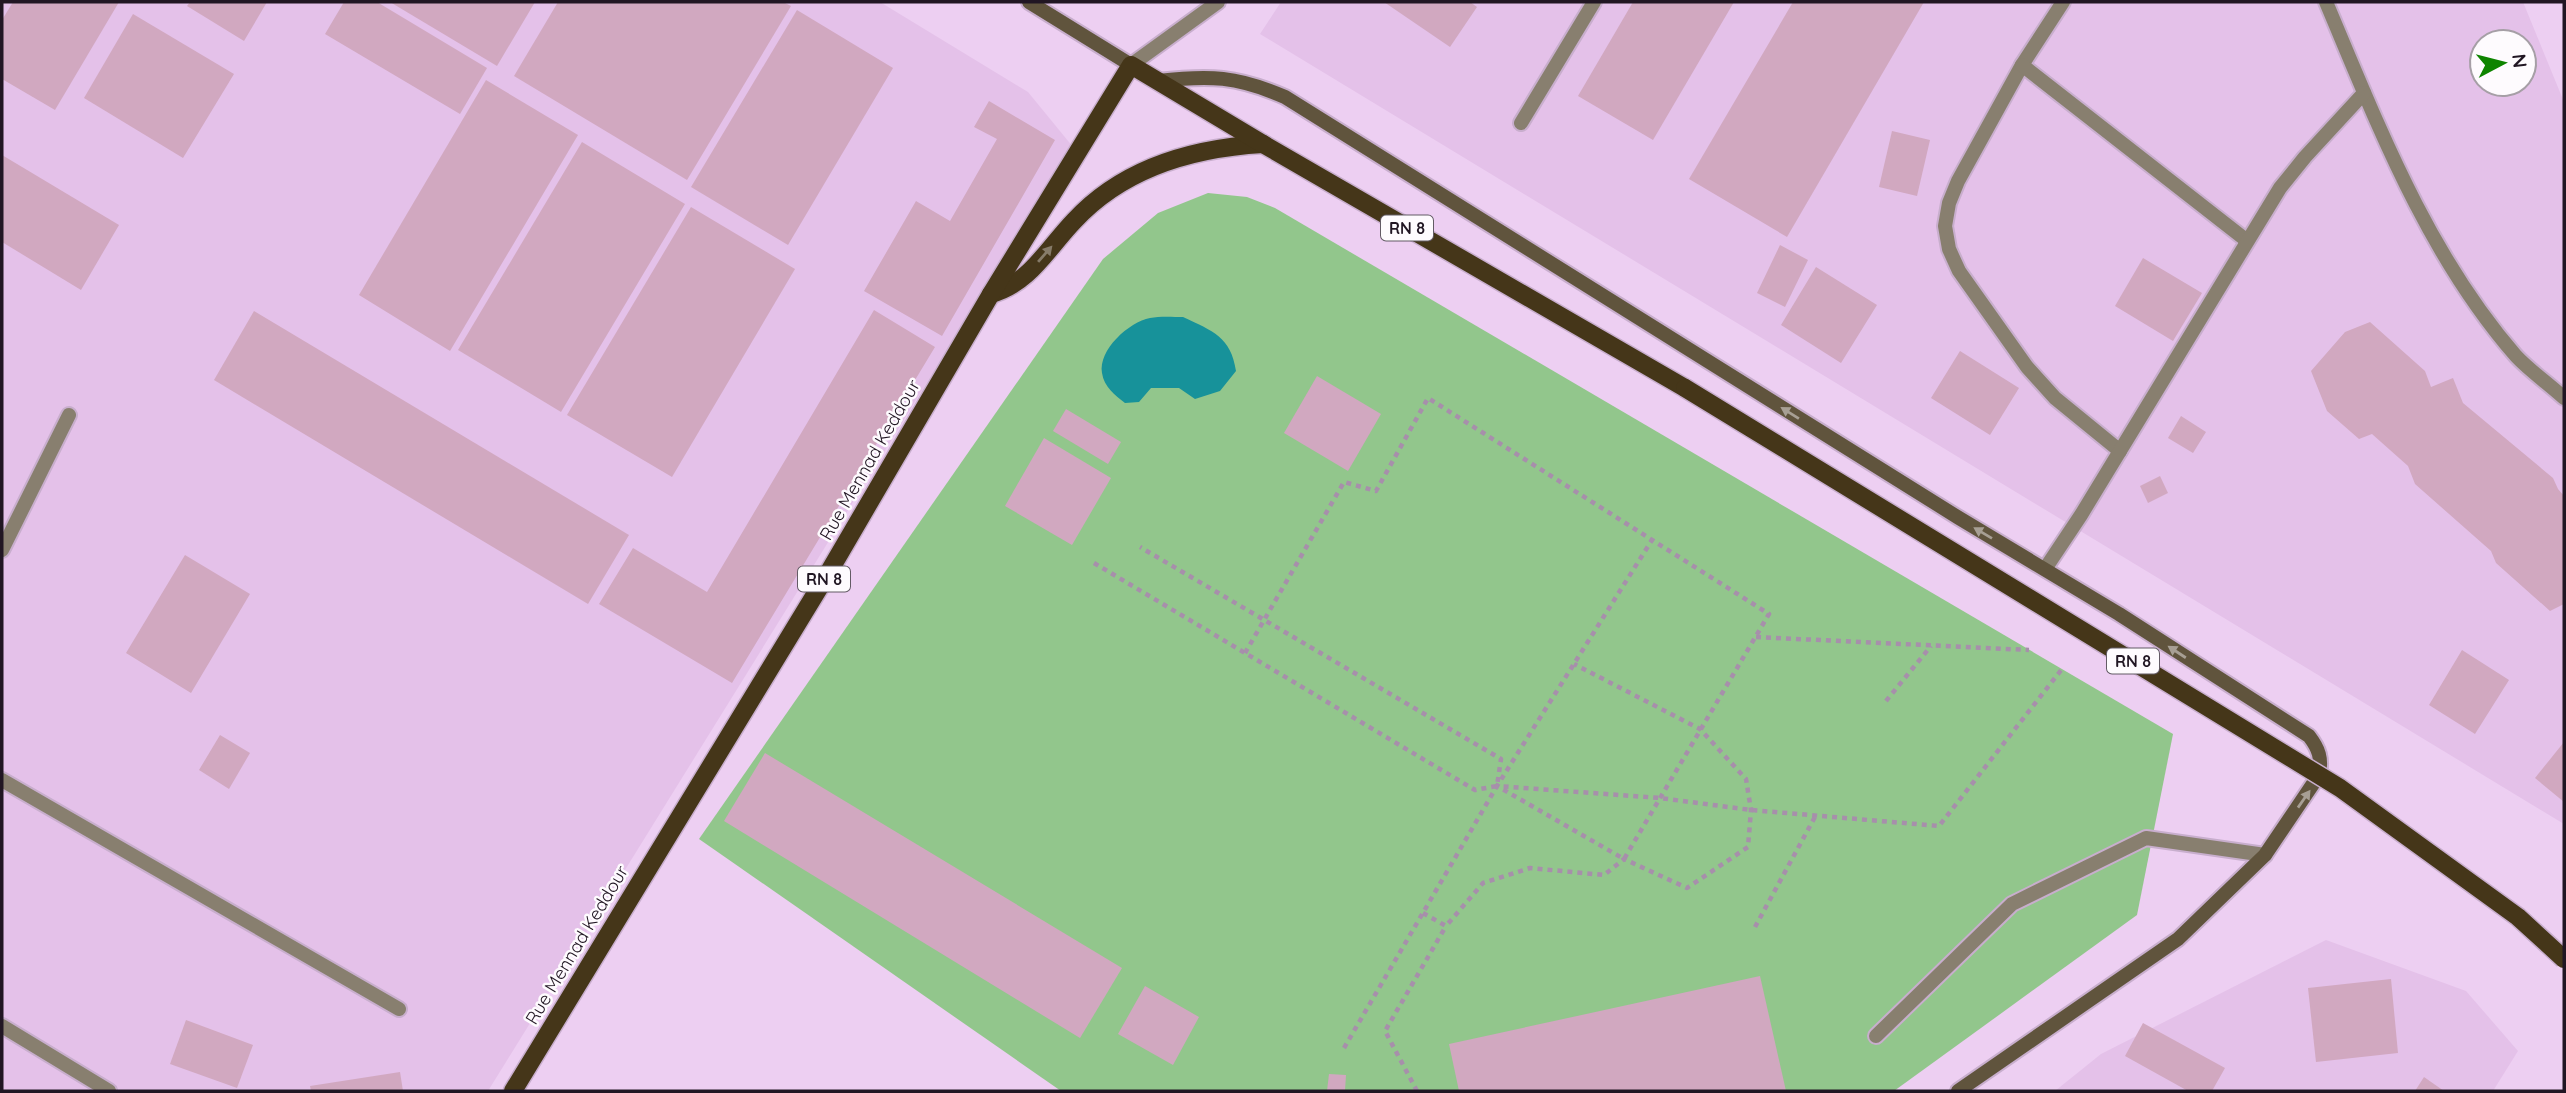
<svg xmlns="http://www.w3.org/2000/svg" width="2566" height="1093" font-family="Quicksand,sans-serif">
<rect width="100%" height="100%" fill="#edcff2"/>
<g fill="#e4c1e9" fill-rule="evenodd">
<path d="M2,2H880L1028,92L1073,147L488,1091H2Z"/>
<path d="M1281,2H2523L2564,102V824L1260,34ZM2482,42H2524V84H2482Z"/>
<path d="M2326,940L2466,991L2518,1051L2493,1091H2055L2101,1054Z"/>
</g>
<path fill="#92c68c" d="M1208,193L1247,197L1275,208L2173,734L2137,915L1894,1091H1061L699,839L1103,259L1158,213Z"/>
<path fill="#17929a" d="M1183,317C1213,331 1231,337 1236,371L1220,391L1195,399L1179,388H1151L1139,402L1125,403C1115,395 1104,387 1102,373C1098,350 1129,322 1150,318C1160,316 1173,317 1183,317Z"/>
<g fill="#d1a8c0">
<path d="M13,2H119L55,110L2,79V20Z"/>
<path d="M190,2H267L244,41L187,6Z"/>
<path d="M344,2H377L487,68L460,114L325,34Z"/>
<path d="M390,2H535L497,66Z"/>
<path d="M558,2H783L791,6L687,180L514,76Z"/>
<path d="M1384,2H1470L1477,7L1450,47Z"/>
<path d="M1633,2H1734L1653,140L1578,96Z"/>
<path d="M1793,2H1924L1787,237L1689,179Z"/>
<path d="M797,10L893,68L788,245L691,187Z"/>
<path d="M133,14L234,74L183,158L84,98Z"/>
<path d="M486,80L578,135L450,351L359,295Z"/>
<path d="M989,101L1055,140L942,336L864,291L916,201L950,221L997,139L974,127Z"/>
<path d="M1892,131L1930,140L1917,196L1879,187Z"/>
<path d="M582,142L685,204L561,412L458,350Z"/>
<path d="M2,155L119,225L81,290L2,242Z"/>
<path d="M691,207L795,269L672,477L567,415Z"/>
<path d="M1780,245L1808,260L1785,307L1757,293Z"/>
<path d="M2143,258L2202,293L2173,341L2115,306Z"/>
<path d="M1816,267L1877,305L1841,363L1781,325Z"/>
<path d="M874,310L935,347L732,683L599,604L633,548L707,592Z"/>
<path d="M254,311L629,535L588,604L214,380Z"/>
<path d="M2370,322L2425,371L2431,387L2453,378L2463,403L2553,478L2558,489L2564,496V604L2550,611L2496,563L2491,551L2415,484L2408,466L2372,434L2359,439L2327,411L2311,371L2345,332Z"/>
<path d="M1960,351L2019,388L1990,435L1931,398Z"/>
<path d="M1317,376L1381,414L1348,471L1284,433Z"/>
<path d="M1066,409L1121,442L1108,464L1053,431Z"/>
<path d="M2181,416L2206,432L2193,453L2168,438Z"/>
<path d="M1044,438L1111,478L1072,545L1005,506Z"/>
<path d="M2160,476L2168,493L2148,503L2140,486Z"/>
<path d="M185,555L250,594L191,693L126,653Z"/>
<path d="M2462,650L2509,680L2475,734L2429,705Z"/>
<path d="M220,735L250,753L229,789L199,770Z"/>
<path d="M2564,742V802L2535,778Z"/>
<path d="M765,753L1122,968L1080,1038L724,821Z"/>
<path d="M1760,976L1786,1091H1459L1449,1044Z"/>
<path d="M2391,979L2398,1053L2316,1062L2308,988Z"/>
<path d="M1145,986L1199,1017L1173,1065L1118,1034Z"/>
<path d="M186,1020L253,1045L237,1088L170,1064Z"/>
<path d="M2143,1023L2225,1068L2212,1091H2188L2125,1056Z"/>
<path d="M400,1072L403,1091H311L310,1086Z"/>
<path d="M1329,1074L1346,1075L1345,1091H1327Z"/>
<path d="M2424,1077L2444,1091H2415Z"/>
</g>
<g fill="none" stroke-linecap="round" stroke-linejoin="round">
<g stroke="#c8aecd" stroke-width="18">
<g id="lane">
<path d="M2063,2L2022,65L1958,181L1949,203L1945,226L1949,249L1959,271L2027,367L2055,398L2120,451"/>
<path d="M2326,2C2378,125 2427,254 2516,356C2530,371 2549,384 2564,398"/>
<path d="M1131,65L1218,2"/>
<path d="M2022,65L2246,240"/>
<path d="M1521,123L1594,2"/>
<path d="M2,550L69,415"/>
<path d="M2045,569L2081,515L2280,188L2305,157L2364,93"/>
<path d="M2,780L399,1009"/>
<path d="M1876,1036L2012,904L2146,838L2265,855"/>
</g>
</g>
<g stroke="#c8aecd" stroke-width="18">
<path id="street" d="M2,1026L109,1091"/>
</g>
<g stroke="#c8aecd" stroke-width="18">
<g id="secondary">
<path d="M1029,2L1131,65"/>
<path d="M1158,81C1210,75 1237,76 1285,97L1959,518L2119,614L2309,736C2319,749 2322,758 2319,775L2265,855L2178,939L1958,1091"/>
</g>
</g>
<g stroke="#c8aecd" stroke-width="21">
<g id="primary">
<path d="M991,294C1029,284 1048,248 1074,221C1123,168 1193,148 1263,144"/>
<path d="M513,1091L830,570L991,294L1131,65L1263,144L1685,388"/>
</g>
</g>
<g stroke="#a78fab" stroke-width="4.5" stroke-dasharray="5 5" stroke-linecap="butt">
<path d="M1094,563L1475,790L1497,786L1501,759L1140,547"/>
<path d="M1756,637L2029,650"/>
<path d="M1245,653L1344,482L1376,491L1428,398L1769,614L1624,859L1497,786L1652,540"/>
<path d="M1886,701L1931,646"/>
<path d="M1423,913L1446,926L1483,883L1530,868L1604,875L1624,859L1687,888L1748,847L1751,810L1746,779L1700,729L1574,664"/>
<path d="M1755,927L1816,815"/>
<path d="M1344,1048L1497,786L1660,798L1751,810L1939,826L2062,669"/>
<path d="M1417,1091L1385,1031L1446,926"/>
</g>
<use href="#lane" stroke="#887f6f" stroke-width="14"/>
<use href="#street" stroke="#887f6f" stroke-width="14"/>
<use href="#secondary" stroke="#60543d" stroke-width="14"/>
<use href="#primary" stroke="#453619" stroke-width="18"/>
<g stroke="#c8aecd" stroke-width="21" stroke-linecap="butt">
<path id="primary-bridge" d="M1685,388L2340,788L2518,917L2564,959"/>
</g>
<use href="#primary-bridge" stroke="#453619" stroke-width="18"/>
</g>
<defs><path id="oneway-solid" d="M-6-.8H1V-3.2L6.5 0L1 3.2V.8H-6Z" transform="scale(1.75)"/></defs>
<use fill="#867b69" href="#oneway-solid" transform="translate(1045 254) rotate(-49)"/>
<g fill="#a79f94">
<use href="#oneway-solid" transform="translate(1790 413) rotate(-148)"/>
<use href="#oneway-solid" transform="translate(1983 533) rotate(-149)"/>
<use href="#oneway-solid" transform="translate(2177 652) rotate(-147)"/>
<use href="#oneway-solid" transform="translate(2304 799) rotate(-55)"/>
</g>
<g text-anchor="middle" stroke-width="5" stroke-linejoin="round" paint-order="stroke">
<g fill="#fefbfe" stroke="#635b65" stroke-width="2">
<rect x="1381" y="215.5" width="52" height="25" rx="5"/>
<rect x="798" y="566.5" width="52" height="25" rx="5"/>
<rect x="2107" y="648.5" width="52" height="25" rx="5"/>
</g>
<g font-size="16" font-weight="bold" fill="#211623">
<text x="1407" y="234">RN 8</text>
<text x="824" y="585">RN 8</text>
<text x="2133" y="667">RN 8</text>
</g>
<g font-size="18" fill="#211623" stroke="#fefbfe">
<text transform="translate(870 460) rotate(-60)" y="6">Rue Mennad Keddour</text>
<text transform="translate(577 945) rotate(-59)" y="6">Rue Mennad Keddour</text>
</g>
</g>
<rect width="2566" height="1093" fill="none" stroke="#211623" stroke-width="7"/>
<g transform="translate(2503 63) rotate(83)"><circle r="33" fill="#fefbfe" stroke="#a69fa6" stroke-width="2"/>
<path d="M0-5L12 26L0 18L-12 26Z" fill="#0e8400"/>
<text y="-10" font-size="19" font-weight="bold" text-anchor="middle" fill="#211623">N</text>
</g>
</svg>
